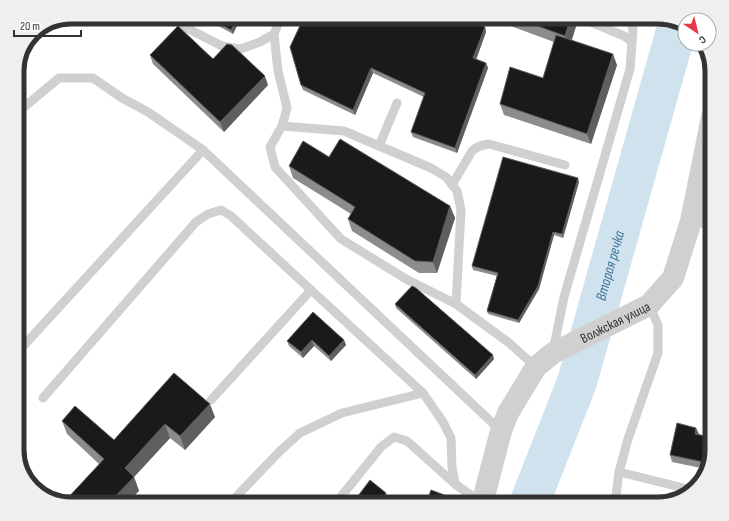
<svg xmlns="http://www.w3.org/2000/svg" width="729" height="521" font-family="'Sofia Sans Condensed',sans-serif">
<rect width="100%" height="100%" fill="#fff"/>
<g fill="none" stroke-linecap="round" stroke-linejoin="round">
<path stroke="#cfe2ee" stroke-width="40" id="s1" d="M529,504L577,382L678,24"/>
<g stroke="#d0d0d0" stroke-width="9">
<path d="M172,17L181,25L222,46L240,49L260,42L274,34L281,17"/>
<path d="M629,17L633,30L632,42"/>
<path d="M274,34L278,71L287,108L282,126L270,147L275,167L341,239L406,279L456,304L508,342L536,367"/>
<path d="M17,113L59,78H93L122,98L148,112L203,150"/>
<path d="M282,126L344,131L431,168L446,177L457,191L461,210L456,304"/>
<path d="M379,146L397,103"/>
<path d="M452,185L472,151C477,146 482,145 489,144L565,165"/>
<path d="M691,221L712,225"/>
<path d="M553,351L564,297L630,69L632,42L624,36L579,17"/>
<path d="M17,353L203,150L501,431"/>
<path d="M43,398L196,222L208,214L221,210L231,216L311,290"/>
<path d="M211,400L311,290L423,393L443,422L451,438L452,467L455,484"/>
<path d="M619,472L692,490"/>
<path d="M229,504L280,451L300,433L342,413L423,393"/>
<path d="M335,504L381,447L394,437L407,441L455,484L482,503"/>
<path d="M615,504L619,472L628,439L658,353V325L649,305"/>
</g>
<path stroke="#d0d0d0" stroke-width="22" id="s2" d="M482,504L501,431L508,413L536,367L553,353L649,305L673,278L691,221L712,117"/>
</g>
<g fill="#8c8c8c">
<path d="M202,17H241L233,34Z"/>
<path d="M486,17H575L577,23L572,40L617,65L591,144L504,115L500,104L543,78L554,42Z"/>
<path d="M485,27L486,32L476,59L486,63L488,68L457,153L413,137L411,132L424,97L373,73L355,115L303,90L301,85Z"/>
<path d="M150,55L213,59L268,85L224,132L153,64Z"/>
<path d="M329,157L450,206L455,218L437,273H419L352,231L348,219L351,214L293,178L289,166Z"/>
<path d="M579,182L563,238L554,235L539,289L519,323L488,314L487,311L497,276L473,270L472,266Z"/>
<path d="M395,304L494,359L476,379L396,308Z"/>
<path d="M712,331V374L709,373L704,362Z"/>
<path d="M344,340L346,345L331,361L314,346L303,358L289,346L287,341Z"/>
<path d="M174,373L215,417L185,450L170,438L134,477L139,491L99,464L67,434L62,421L114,440Z"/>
<path d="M699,434L712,450L706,469L672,462L670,455Z"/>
</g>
<g fill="#5f5f5f">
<path d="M238,17H241L233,34L231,30Z"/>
<path d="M571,17H575L577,23L569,48L565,36Z"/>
<path d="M485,27L486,32L475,63L473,58Z"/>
<path d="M613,54L617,65L591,144L587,134Z"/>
<path d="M486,63L488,68L457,153L455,148Z"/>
<path d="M371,68L373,73L355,115L353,110Z"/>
<path d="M265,76L268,85L224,132L220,122Z"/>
<path d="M578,178L579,182L563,238L562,234Z"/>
<path d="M450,206L455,218L437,273L433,262Z"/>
<path d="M553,232L554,235L539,289L519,323L518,320Z"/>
<path d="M312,340L314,346L303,358L301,352Z"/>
<path d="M344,340L346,345L331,361L329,356Z"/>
<path d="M493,355L494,359L476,379L475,375Z"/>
<path d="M210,404L215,417L185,450L180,436Z"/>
<path d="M165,424L170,438L134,477L139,491L126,504H108L125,468Z"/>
<path d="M696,428L699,434H695Z"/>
<path d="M386,493L389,500L385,504H378Z"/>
</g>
<g fill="#1a1a1a" stroke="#5f5f5f">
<path d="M207,17H238L231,30Z"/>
<path d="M304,17H458L485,27L473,58L486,63L455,148L411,132L425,93L371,68L353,110L301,85L290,47Z"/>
<path d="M513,17H571L565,36Z"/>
<path d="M178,26L213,59L227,44L232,45L265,76L220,122L150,55Z"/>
<path d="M556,35L613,54L587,134L500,104L510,67L543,78Z"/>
<path d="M340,139L450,206L433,262L415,261L348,219L355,207L289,166L303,141L329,157Z"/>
<path d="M503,157L578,178L562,234L553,232L538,286L518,320L487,311L498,273L472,266Z"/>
<path d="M412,286L416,288L493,355L475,375L395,304Z"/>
<path d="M313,312L344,340L329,356L312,340L301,352L287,341Z"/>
<path d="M712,331V364L704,362Z"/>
<path d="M174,373L210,404L180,436L165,424L125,468L134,477L108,504H71L64,502L104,459L62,421L75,406L114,440Z"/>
<path d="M677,423L696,428L695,434L712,437V450L708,463L670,455Z"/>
<path d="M370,480L386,493L378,504H352Z"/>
<path d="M431,490L463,502L462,504H426Z"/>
</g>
<g text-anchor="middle" stroke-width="4" stroke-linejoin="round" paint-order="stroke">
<g font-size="14" fill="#333" stroke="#fff">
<text dy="5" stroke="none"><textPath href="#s2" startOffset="240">Волжская улица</textPath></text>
</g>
<g font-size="15" font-style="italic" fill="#3f7597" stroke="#fff">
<text dy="5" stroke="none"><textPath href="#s1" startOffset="252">Вторая речка</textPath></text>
</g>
</g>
<path d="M0 0H729V521H0ZM71 24H658A47 47 0 0 1 705 71V450A47 47 0 0 1 658 497H71A47 47 0 0 1 24 450V71A47 47 0 0 1 71 24Z" fill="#efefef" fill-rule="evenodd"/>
<path fill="none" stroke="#333" stroke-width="5" d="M71 24H658A47 47 0 0 1 705 71V450A47 47 0 0 1 658 497H71A47 47 0 0 1 24 450V71A47 47 0 0 1 71 24Z"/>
<g transform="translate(697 32) rotate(145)"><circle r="19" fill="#ffffff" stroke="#adadad"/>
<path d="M0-3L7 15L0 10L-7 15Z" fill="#e63946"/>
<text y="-6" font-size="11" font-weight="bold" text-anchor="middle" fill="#333333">С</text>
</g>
<path d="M14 30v6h67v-6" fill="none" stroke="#333333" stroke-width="2"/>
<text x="20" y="30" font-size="12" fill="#333333" stroke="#ffffff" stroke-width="3" paint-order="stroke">20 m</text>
</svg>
